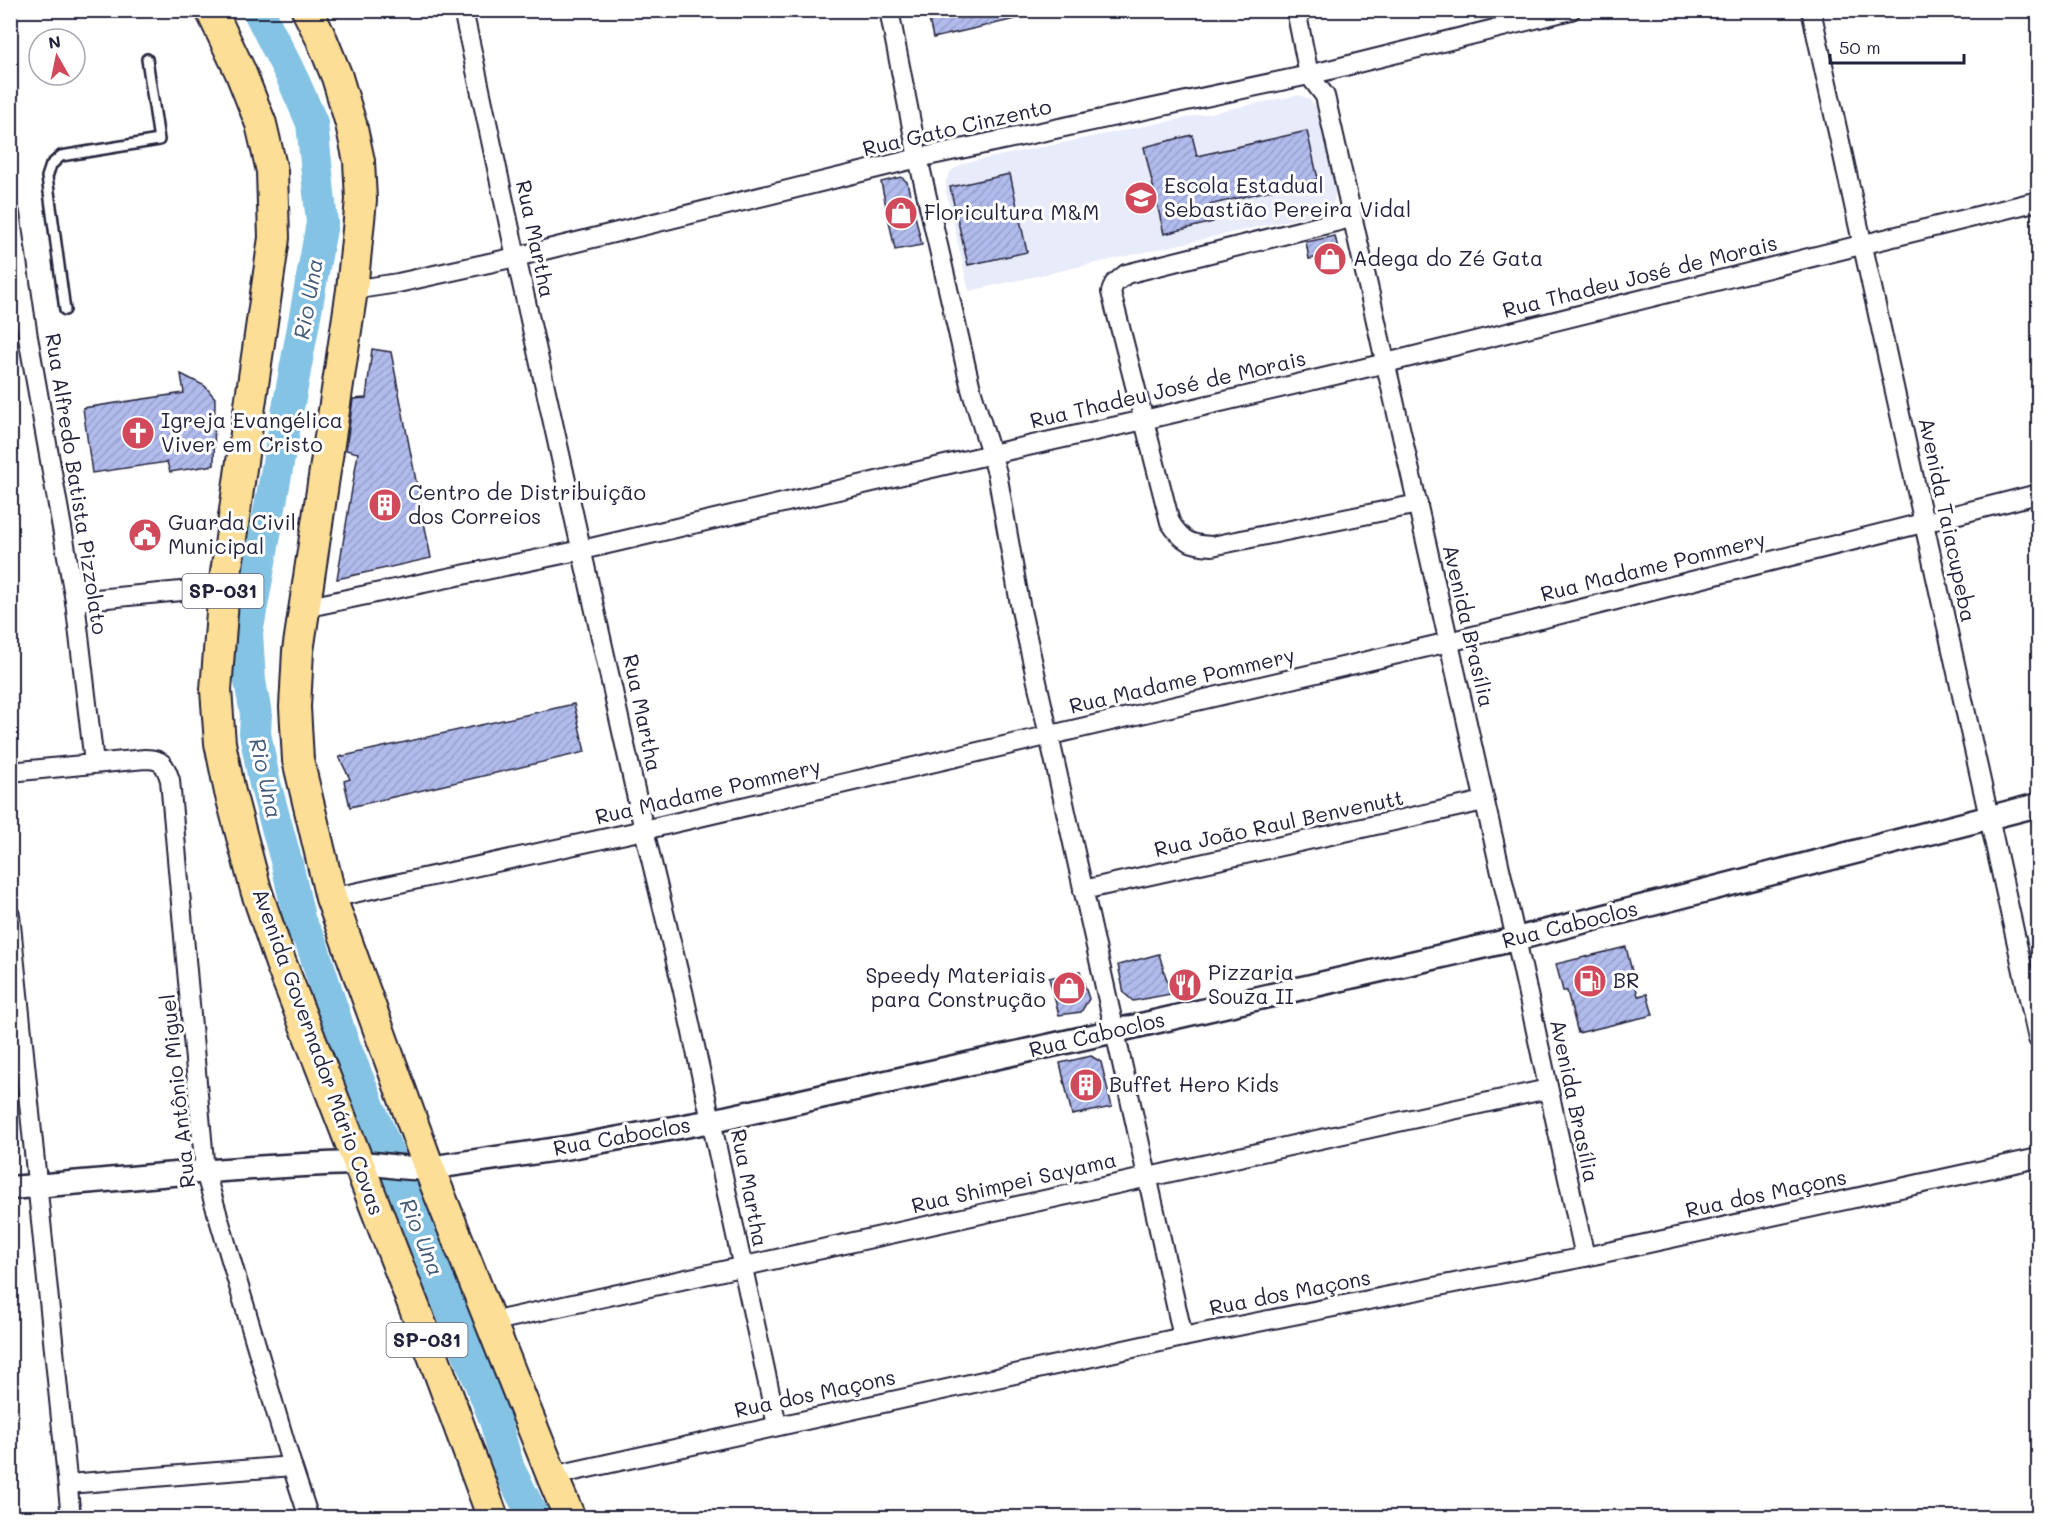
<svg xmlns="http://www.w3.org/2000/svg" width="2049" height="1528" font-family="Mali,sans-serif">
<defs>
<pattern id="building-hatch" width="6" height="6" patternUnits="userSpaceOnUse" patternTransform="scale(1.5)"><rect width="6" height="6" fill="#b1bbec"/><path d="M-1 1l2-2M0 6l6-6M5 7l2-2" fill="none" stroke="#98a0cb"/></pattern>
</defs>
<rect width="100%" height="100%" fill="#fff"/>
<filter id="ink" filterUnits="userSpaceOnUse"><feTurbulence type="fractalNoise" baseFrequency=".0167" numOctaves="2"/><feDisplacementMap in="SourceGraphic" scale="12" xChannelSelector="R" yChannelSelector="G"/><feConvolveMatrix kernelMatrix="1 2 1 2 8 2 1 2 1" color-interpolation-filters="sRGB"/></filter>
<g filter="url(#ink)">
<path fill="#e8ebf9" d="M1299,95L1309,99L1317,108L1336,189L1333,205L1321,213L969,291L946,191V181L951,171L964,163Z"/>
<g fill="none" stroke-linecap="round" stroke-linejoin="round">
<path stroke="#84c3e4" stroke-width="32" d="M258,10L291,75L312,123L322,223L247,633L250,681L256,714L255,733L264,780L287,864L300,922L312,945L342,1039L494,1417L509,1469L534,1518"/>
</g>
<g fill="url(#building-hatch)" stroke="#22223b" stroke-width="1.5">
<path d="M927,10H1027L1028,16L933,38Z"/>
<path d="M1307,131L1318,179L1209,205L1213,222L1164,234L1144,147L1192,135L1197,156Z"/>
<path d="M1010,174L1027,252L968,265L950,187Z"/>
<path d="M901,177L907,182L922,245L895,250L881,182Z"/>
<path d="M1335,236L1341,261L1321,266L1319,257L1309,259L1306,242Z"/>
<path d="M372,349L391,352L431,558L337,579L358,453L346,450L353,399L366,398Z"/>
<path d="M181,374L205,386L215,398L214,465L170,472L167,462L92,473L83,408L184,393Z"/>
<path d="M574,704L585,752L350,807L344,781L350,779L339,757Z"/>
<path d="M1626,947L1638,996L1647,994L1653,1015L1578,1033L1567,991H1563L1556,964Z"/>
<path d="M1159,954L1171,994L1133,1001L1124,993L1118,965Z"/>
<path d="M1080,971L1089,999L1081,1012L1059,1015L1049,978Z"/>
<path d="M1091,1056L1101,1062L1112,1107L1072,1115L1060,1063Z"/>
</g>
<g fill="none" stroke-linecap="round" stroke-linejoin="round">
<g stroke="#22223b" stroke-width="14">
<path id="service" d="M65,310L47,177L51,165L61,156L159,140L147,59"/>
</g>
<g stroke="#22223b" stroke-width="22">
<g id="minor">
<path d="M463,10L516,257L644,830L683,991L777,1425"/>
<path d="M889,10L918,158L971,389L997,473L1021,610L1183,1337"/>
<path d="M1296,10L1309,75L1325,96L1516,939L1585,1257"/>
<path d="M1811,10C1888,353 1960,696 2038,1039"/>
<path d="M10,213L28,337L75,601L94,763"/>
<path d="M1351,218L1126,274L1114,284L1111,292L1170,522C1182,541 1190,545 1212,546L1418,504"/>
<path d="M352,290L398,283L516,257L918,158L1309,75L1571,10"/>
<path d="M75,601L224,587"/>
<path d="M304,608L582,550L992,454L1144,420L1386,363L2038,201"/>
<path d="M10,772L145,759C162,759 165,764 170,780L205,1172L292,1466L309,1518"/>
<path d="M1083,890L1484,801"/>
<path d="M331,898L644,830L1449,642L2038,494"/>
<path d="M10,915L71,1518"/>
<path d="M491,1322L1548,1089"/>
<path d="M552,1476L1183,1337L1585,1257L2038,1158"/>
<path d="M68,1484L292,1466"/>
</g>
</g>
<g stroke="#22223b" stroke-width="27">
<path id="tertiary" d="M10,1188C126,1179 241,1166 356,1163C381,1163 405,1170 429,1168L571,1147L712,1121L1115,1031L1516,939L2038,805"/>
</g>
<g stroke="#22223b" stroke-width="34">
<g id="trunk">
<path d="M211,10L240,71L261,124L272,171L274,238L224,587L216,690L220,743L230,792L256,890L280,961L434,1358L493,1518"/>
<path d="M307,10L322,40L337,77L351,124L359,161L361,200L352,290L298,651L295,707L298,760L331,898L429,1168L552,1476L570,1518"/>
</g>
</g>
<use href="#service" stroke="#fff" stroke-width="9"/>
<use href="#minor" stroke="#fff" stroke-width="18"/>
<use href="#tertiary" stroke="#fff" stroke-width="22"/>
<use href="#trunk" stroke="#fdde96" stroke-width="30"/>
</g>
</g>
<defs>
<g id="school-disc" transform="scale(1.725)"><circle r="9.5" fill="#d1495b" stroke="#fff"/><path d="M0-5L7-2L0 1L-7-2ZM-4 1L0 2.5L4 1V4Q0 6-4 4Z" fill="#fff"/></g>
<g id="shop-disc" transform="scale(1.725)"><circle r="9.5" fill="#d1495b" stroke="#fff"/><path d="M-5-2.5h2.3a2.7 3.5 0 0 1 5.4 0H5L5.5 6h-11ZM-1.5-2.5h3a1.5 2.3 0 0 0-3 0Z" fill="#fff"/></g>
<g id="church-disc" transform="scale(1.725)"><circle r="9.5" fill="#d1495b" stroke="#fff"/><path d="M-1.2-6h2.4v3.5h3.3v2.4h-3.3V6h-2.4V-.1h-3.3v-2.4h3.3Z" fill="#fff"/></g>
<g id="building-disc" transform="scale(1.725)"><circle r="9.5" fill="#d1495b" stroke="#fff"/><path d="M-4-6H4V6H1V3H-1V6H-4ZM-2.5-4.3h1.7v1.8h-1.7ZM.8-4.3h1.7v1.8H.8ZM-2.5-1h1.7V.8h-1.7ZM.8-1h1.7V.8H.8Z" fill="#fff"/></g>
<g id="civic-disc" transform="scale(1.725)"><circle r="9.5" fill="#d1495b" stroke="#fff"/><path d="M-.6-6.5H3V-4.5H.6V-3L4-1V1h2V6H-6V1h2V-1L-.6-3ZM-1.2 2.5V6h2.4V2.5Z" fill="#fff"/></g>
<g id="fuel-disc" transform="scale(1.725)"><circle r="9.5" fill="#d1495b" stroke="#fff"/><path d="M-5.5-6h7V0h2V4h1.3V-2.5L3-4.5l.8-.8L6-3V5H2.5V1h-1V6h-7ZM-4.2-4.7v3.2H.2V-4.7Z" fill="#fff"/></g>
<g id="restaurant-disc" transform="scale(1.725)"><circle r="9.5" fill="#d1495b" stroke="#fff"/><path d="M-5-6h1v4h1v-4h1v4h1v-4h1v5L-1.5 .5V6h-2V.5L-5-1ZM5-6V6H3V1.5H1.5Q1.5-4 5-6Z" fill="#fff"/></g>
</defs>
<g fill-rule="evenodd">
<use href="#school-disc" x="1141" y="198"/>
<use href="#shop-disc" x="901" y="213"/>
<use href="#shop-disc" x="1330" y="259"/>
<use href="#church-disc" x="138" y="433"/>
<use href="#building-disc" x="385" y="505"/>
<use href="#civic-disc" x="145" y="535"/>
<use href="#fuel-disc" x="1590" y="981"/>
<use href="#restaurant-disc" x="1185" y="985"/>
<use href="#shop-disc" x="1069" y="988"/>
<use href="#building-disc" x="1086" y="1085"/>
</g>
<g text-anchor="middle" stroke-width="6" stroke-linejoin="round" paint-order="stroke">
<g fill="#fff" stroke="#646476" stroke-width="1.5">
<rect x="182.5" y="574" width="81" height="34" rx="4.5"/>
<rect x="386.5" y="1323" width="81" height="34" rx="4.5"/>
</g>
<g font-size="20" font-weight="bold" fill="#22223b">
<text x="223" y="598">SP-031</text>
<text x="427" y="1347">SP-031</text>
</g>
<g font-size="21" fill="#22223b" stroke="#fff">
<text transform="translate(957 128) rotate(-13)" y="7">Rua Gato Cinzento</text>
<text transform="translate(535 239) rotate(78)" y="7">Rua Martha</text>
<text transform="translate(1640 277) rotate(-14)" y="7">Rua Thadeu José de Morais</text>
<text transform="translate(1168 390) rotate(-13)" y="7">Rua Thadeu José de Morais</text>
<text transform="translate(76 484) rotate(81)" y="7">Rua Alfredo Batista Pizzolato</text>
<text transform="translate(1947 520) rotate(78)" y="7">Avenida Taiacupeba</text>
<text transform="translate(1653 567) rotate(-14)" y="7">Rua Madame Pommery</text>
<text transform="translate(1468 626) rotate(77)" y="7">Avenida Brasília</text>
<text transform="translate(1182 681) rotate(-13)" y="7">Rua Madame Pommery</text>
<text transform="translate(642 713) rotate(78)" y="7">Rua Martha</text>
<text transform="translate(708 792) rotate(-13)" y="7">Rua Madame Pommery</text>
<text transform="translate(1279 824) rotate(-12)" y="7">Rua João Raul Benvenutt</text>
<text transform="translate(1570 925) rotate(-14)" y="7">Rua Caboclos</text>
<text transform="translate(1097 1035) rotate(-13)" y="7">Rua Caboclos</text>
<text transform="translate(318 1052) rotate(70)" y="7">Avenida Governador Mário Covas</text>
<text transform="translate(178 1091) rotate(-96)" y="7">Rua Antônio Miguel</text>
<text transform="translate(1574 1101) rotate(78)" y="7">Avenida Brasília</text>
<text transform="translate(622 1137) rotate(-10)" y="7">Rua Caboclos</text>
<text transform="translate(1014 1183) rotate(-13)" y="7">Rua Shimpei Sayama</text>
<text transform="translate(749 1188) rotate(79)" y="7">Rua Martha</text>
<text transform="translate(1766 1194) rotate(-12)" y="7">Rua dos Maçons</text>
<text transform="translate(1290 1293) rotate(-11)" y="7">Rua dos Maçons</text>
<text transform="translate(815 1394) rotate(-12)" y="7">Rua dos Maçons</text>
</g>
<g font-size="21" fill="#22223b" stroke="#fff" text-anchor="start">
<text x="1164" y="193">Escola Estadual<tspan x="1164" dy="24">Sebastião Pereira Vidal</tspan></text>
<text x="924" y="220">Floricultura M&amp;M</text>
<text x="1353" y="266">Adega do Zé Gata</text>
<text x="161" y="428">Igreja Evangélica<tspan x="161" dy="24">Viver em Cristo</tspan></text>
<text x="408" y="500">Centro de Distribuição<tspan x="408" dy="24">dos Correios</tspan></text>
<text x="168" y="530">Guarda Civil<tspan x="168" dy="24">Municipal</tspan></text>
<text x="1208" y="980">Pizzaria<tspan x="1208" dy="24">Souza II</tspan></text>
<text x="1046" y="983" text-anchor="end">Speedy Materiais<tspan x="1046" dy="24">para Construção</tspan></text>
<text x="1613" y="988">BR</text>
<text x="1109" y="1092">Buffet Hero Kids</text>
</g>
<g font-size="22" font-style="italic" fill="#445a76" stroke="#fff">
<text transform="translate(308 299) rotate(-80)" y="8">Rio Una</text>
<text transform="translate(266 778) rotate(77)" y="8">Rio Una</text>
<text transform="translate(422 1237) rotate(68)" y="8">Rio Una</text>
</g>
</g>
<rect width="2049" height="1528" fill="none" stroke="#fff" stroke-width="36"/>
<rect x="18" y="18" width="2013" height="1492" fill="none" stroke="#22223b" stroke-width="2" filter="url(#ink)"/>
<g transform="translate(57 57) rotate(351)"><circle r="28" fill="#ffffff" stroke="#a7a7b1" stroke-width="1.5"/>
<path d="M0-4.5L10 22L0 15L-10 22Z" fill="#d1495b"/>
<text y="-9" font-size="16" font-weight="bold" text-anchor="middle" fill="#22223b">N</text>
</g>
<path d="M1830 54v9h134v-9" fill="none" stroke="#22223b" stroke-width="3"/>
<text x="1839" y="54" font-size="18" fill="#22223b" stroke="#ffffff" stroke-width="4.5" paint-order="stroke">50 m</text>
</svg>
